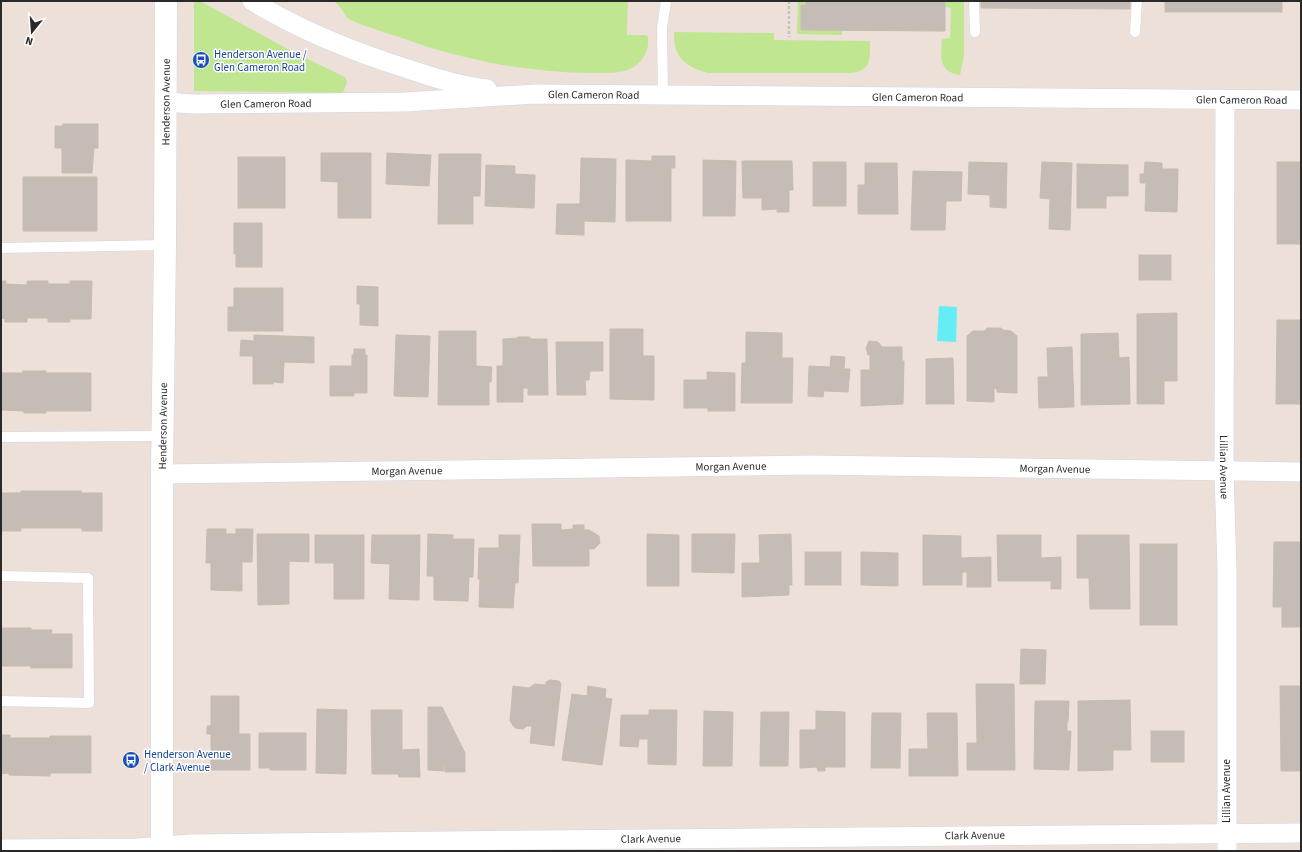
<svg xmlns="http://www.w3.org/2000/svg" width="1302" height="852" font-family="'Source Sans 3',sans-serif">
<rect width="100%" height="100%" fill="#ece0d9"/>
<g fill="#c1e692">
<path d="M194,1H200L293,52L345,77L347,82L343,93L194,91Z"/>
<path d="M333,1H628L627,35H646L648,37C650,50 642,64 630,69C618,74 603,73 591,73C539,73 488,64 438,50C421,45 403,38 386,33C378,30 355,23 349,19C343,14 341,5 333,1Z"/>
<path d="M798,1H806V5L842,30V35L797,34Z"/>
<path d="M945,1H964V56L960,75C938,72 941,56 942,39L950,38L951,8L945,7Z"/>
<path d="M674,32L774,33V40L870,41C870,58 872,71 851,73H708C685,67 673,57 674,32Z"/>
</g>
<path fill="#65edf5" d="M939,306L957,307L956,342L937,341Z"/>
<g fill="#c4bcb5" stroke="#c7bcb3">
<path d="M806,1H945V31L801,30V5H806Z"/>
<path d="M981,1H1130V9L981,8Z"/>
<rect x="1165" y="1" width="117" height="11"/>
<path d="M63,124H98V148H94L92,173H62V148H55V126H63Z"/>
<path d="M321,153H371V218H338V182L321,181Z"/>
<path d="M387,153L431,155L429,186L386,184Z"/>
<path d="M439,154H481L480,196H473V224H438Z"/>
<path d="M652,156H675V168H671V221H626V160L652,161Z"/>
<rect x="238" y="157" width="47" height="51"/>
<path d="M581,158L616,159L615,222L584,221V235L556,234L557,204H580Z"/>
<path d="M703,160L736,161L735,216H703Z"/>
<path d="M742,161H792L793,190H789V212H777V209L762,210V198H743Z"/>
<rect x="813" y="162" width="33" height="44"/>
<path d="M969,162L1007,163L1006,208L990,207V195L968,194Z"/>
<path d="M1042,162L1072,163L1070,230L1049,229L1050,199L1040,198Z"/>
<path d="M1145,162L1162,163V169H1178L1177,212L1145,211L1146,183H1140V174H1144Z"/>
<rect x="1277" y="162" width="24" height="82"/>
<path d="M865,163H897L898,214H858V185H865Z"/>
<path d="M1077,164L1128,165V196H1106V208H1077Z"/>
<path d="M486,165L515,166V174L535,175L534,208L485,206Z"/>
<path d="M913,171L962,172L961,201H946L945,230H911Z"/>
<rect x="23" y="177" width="74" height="54"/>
<path d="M234,223H262V267H236V254H234Z"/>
<rect x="1139" y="255" width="32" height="25"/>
<path d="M1,281H6V284L27,285V281H48V284H70V281H92L91,319H70V322H48V318H27V322H5V319L1,318Z"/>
<path d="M357,286L378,287V326L360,325V304H357Z"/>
<path d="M234,288H283V331H228V307H234Z"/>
<path d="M1177,313V381H1164V404H1137V314Z"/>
<path d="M1277,320H1301V404H1276Z"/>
<path d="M987,328H1001L1003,330L1011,331L1017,336V393L997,392V389L994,388V402L967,401V336L973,331H985Z"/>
<path d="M610,329H643V356H654V400L610,399Z"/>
<path d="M439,331H476V366L492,367L491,382H489V405H438Z"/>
<path d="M746,332L782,333V358H793L792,403H741L742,363H746Z"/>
<path d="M1118,333L1119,358L1129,357L1130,404L1081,405V334Z"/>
<path d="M254,335L314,337V363L284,362L283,383L273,382V384H253V356H240L241,340L254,341Z"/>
<path d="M396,335L430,336L428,397L394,396Z"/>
<path d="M518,337H530V339H547L548,395H528V388H523V402H497V366H503V339L518,338Z"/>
<path d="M869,341L878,342L882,347H902V361H904L903,404L861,406V370H870V355H868L866,348Z"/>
<path d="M556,342H603V371H590L589,380H585L586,395H557Z"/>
<path d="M1072,347L1074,407L1039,408L1038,377H1048L1047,348Z"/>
<path d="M354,349H365V355H367V393H354V396H330V366H352V355H354Z"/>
<path d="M831,356L845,357L844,369H850L848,392L824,391L823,397L808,396L809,366L830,367Z"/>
<path d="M953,358L954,404H926V359Z"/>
<path d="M1,371L2,373H23V371H46V373H91V411H46V413H24V411L2,410L1,413Z"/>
<path d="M707,372L735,373V411H708V408H684V380H707Z"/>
<path d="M21,491H81L82,493H102V531H82V528H21V531H1V493H21Z"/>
<path d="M532,524H561V530L573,529V525H584V530H589L599,536L600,543L594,549H589V566H533Z"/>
<path d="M207,529H226V534H236V529H253L252,562H242V591L211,590V563H206Z"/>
<path d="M257,534H309V562L289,561V604L258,605Z"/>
<path d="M428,534L453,535V539H474L473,577H469L468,601L434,600V576H427Z"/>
<path d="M647,534L679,535V586H647Z"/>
<path d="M692,534H735L734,573L692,572Z"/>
<path d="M791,534L792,585H789V595L742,597V563H760L759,535Z"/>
<path d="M315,535H364V599H334V563H315Z"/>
<path d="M372,535H420L419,600L389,599L390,564L371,563Z"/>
<path d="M499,535H520L518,583H515L513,608L479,607L480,579H478L479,548H499Z"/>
<path d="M923,535L961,536V558L991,557V587H967V572H962V585H923Z"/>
<path d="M997,535H1041V558L1061,557V589H1051V581H998Z"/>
<path d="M1077,535H1129L1130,609H1090L1089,578H1077Z"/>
<path d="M1274,542H1301V627H1282V607H1273Z"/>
<rect x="1140" y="544" width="37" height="81"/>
<rect x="805" y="552" width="36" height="33"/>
<path d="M861,552L898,553V586L861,585Z"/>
<path d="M1,628H31V630H52L51,634H72V668H31V666H1Z"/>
<path d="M1021,649L1046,650L1045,684H1020Z"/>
<path d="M550,680L559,681L561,684L554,746L530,743L532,726H527L523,729L515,728L510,721L513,686L529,688L535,684L546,685V682Z"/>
<path d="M976,684H1014L1015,770H967V743H977Z"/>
<path d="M588,686L606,689L605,698L612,699L602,765L562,760L572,694L587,696Z"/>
<path d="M1280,686H1301V771H1281Z"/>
<path d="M211,696H239V734H250V770H211V734H207V726H211Z"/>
<path d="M1130,700L1131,750H1113V770L1078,771V701Z"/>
<path d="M1035,701H1069L1068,722H1067V731H1071L1069,770L1034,769Z"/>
<path d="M428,707H442L465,753V772H445V765L444,764V771L428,770Z"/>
<path d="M317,709L347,710L346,774L316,773Z"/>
<path d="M371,710H402V750L419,749L420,777H399L398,774H372Z"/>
<path d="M649,710H677L676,765L648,764V739H639L638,747L620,746L621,715H649Z"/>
<path d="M704,711L733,712L732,766H703Z"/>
<path d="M816,711L845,712V767H825V771H818L817,767L800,768V730H816Z"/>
<path d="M761,712H789L788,766H760Z"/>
<path d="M872,713H901L900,768H871Z"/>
<path d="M927,713H957L958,776H909V749H928Z"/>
<rect x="1151" y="731" width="33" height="31"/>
<path d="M259,733H306V770H270V768H259Z"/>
<path d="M1,735H10V738H49L50,736H91V773H50V776L9,775V773L1,774Z"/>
</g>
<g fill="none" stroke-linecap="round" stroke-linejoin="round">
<g stroke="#ced7e3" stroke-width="11">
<g id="lane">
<path d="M974,1L975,32"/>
<path d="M1135,32L1137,1"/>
<path d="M663,95L662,28L666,1"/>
<path d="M1,248L165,245"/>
<path d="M1,437L162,436"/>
<path d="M1,576L88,578L89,703L1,701"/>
</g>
</g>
<g stroke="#ced7e3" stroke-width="20">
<g id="street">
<path d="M252,1C301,31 354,52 408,69C434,78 460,86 487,89"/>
<path id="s1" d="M1225,101L1224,472L1227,570V851"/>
<path id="s2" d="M166,102L193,104L405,102L535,94L1301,100"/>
<path id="s3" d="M162,474L812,465L1301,472"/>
<path id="s4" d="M1,849L137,848L191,844C561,840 931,834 1301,833"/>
</g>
</g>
<g stroke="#ced7e3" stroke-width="23">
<g id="secondary">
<path id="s5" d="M162,851V474L165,245L166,1"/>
</g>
</g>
<path stroke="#c3c3c3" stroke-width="2.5" stroke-dasharray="3 2" stroke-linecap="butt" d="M789,1V37"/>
<use href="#lane" stroke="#fff" stroke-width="10"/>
<use href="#street" stroke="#fff" stroke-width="19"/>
<use href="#secondary" stroke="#fff" stroke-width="22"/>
</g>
<defs>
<g id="bus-disc" transform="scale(0.9)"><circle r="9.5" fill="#1a4fb4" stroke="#fff"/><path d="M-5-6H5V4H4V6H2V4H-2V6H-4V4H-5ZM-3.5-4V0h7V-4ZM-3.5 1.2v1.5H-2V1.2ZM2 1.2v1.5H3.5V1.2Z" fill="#fff"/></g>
</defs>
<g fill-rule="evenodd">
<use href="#bus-disc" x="201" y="60"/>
<use href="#bus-disc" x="131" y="760"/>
</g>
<g text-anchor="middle" stroke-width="3" stroke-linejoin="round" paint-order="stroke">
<g font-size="11" fill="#164399" stroke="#fff" text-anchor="start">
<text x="214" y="58">Henderson Avenue /<tspan x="214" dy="13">Glen Cameron Road</tspan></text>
<text x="144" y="758">Henderson Avenue<tspan x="144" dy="13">/ Clark Avenue</tspan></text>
</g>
<g font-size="11" fill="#292929" stroke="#fff">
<text dy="4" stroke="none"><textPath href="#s2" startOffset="428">Glen Cameron Road</textPath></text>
<text dy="4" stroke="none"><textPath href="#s2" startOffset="752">Glen Cameron Road</textPath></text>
<text dy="4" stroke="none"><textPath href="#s2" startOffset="1076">Glen Cameron Road</textPath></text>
<text dy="4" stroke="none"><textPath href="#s5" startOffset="749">Henderson Avenue</textPath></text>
<text dy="4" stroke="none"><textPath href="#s2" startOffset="100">Glen Cameron Road</textPath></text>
<text dy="4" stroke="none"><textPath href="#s5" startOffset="425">Henderson Avenue</textPath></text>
<text dy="4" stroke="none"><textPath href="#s3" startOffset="569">Morgan Avenue</textPath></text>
<text dy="4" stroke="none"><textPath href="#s1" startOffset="366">Lillian Avenue</textPath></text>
<text dy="4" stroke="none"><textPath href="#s3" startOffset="893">Morgan Avenue</textPath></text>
<text dy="4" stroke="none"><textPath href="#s3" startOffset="245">Morgan Avenue</textPath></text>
<text transform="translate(1226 791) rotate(-90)" y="4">Lillian Avenue</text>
<text dy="4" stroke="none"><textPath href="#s4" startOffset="974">Clark Avenue</textPath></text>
<text dy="4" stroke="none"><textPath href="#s4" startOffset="650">Clark Avenue</textPath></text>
</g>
</g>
<rect width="1302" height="852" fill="none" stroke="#292929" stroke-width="4"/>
<g transform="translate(32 32) rotate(197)" stroke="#ffffff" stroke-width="3" paint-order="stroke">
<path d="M0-3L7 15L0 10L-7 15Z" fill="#292929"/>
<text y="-6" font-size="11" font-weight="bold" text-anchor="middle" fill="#292929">N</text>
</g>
</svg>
